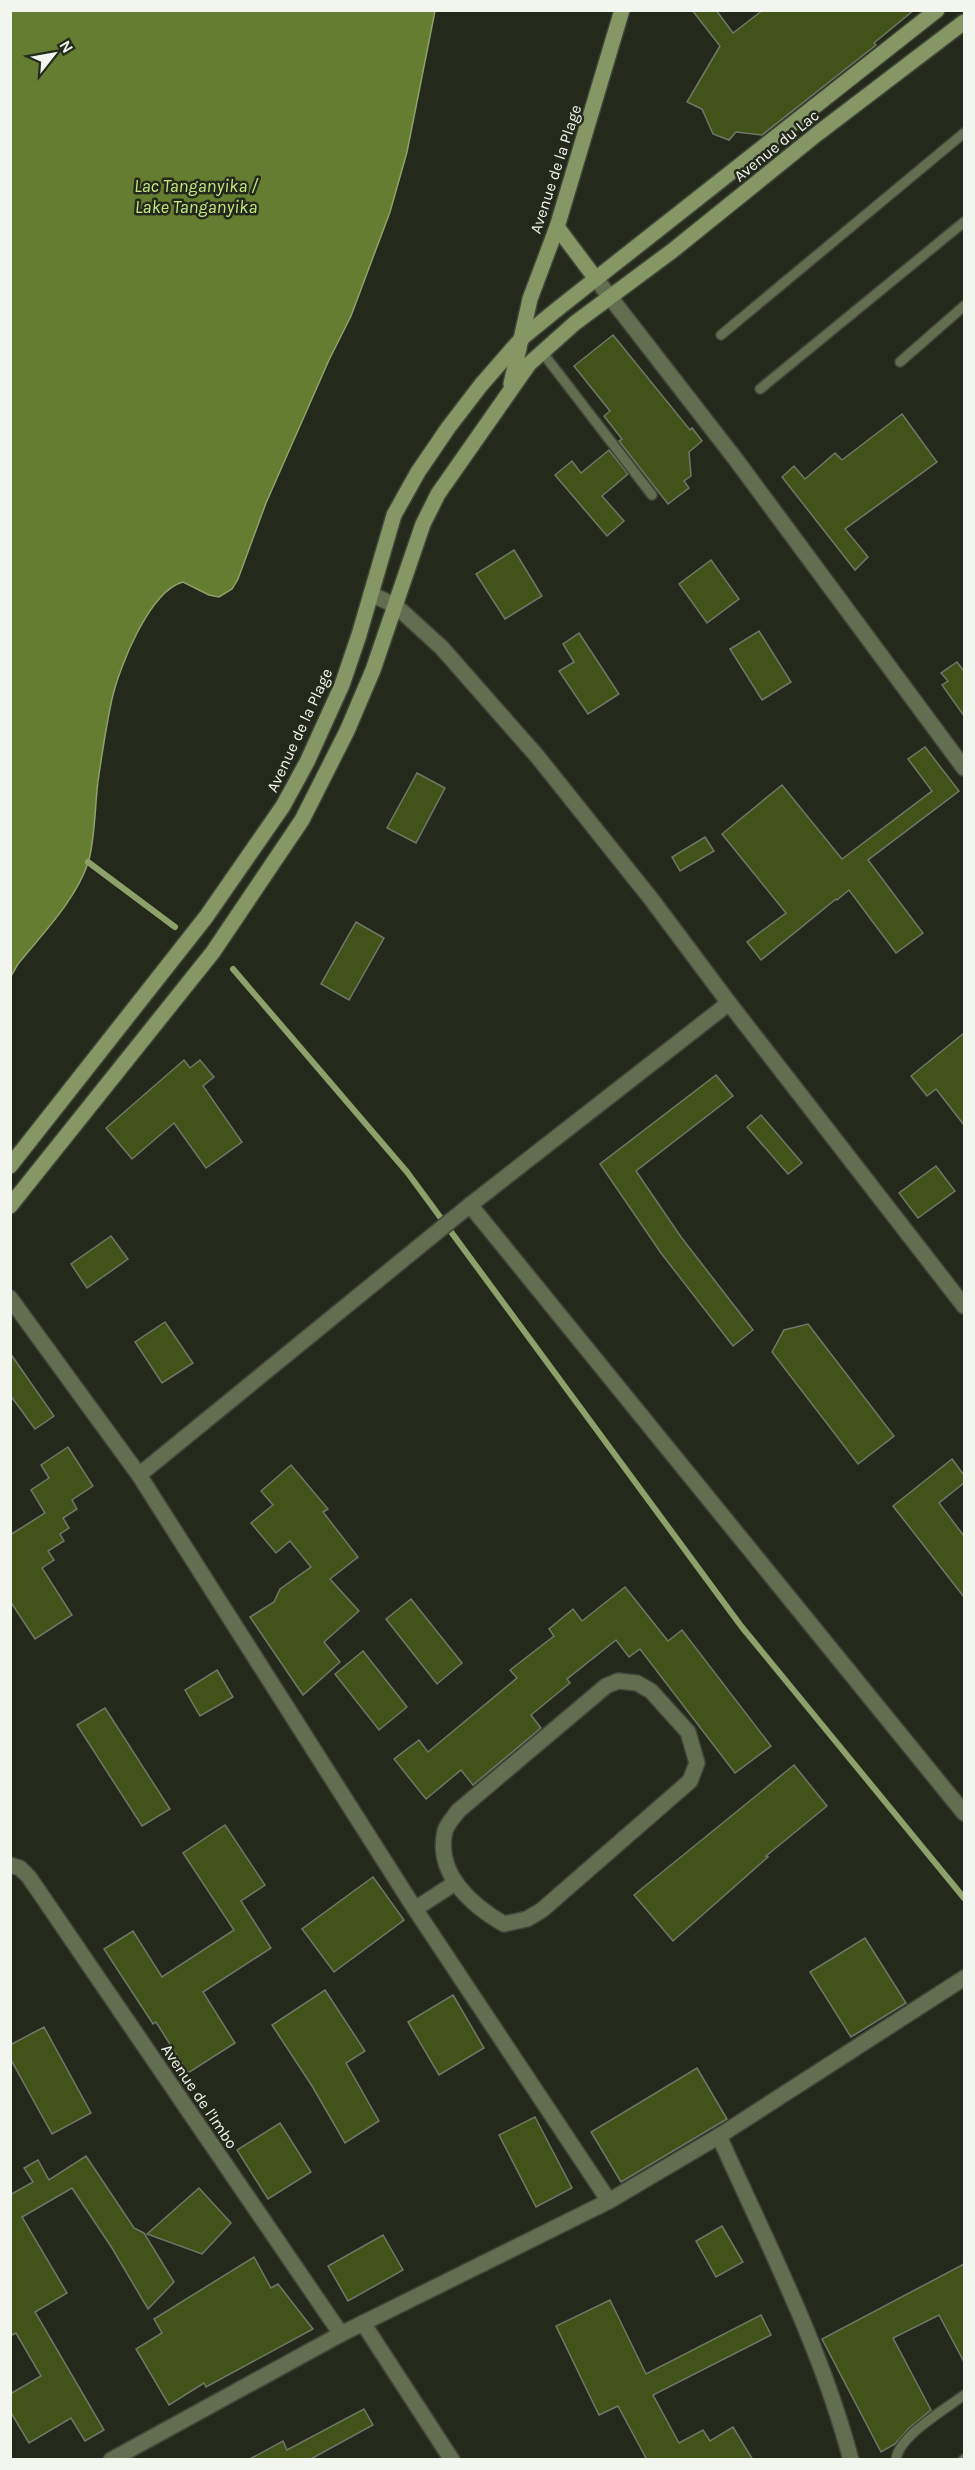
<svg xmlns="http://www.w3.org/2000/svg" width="975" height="2470" font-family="Karla,sans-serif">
<rect width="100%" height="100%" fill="#24291c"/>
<path fill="#647d31" stroke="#8fa16a" stroke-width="1.5" d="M11,10L435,11L407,152L390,212L351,316L329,360L266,503L238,579L232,589L219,597L209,595L183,582C149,591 119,668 112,699C106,726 102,754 98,781C95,804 95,842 88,863C75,901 43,933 18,964L11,976Z"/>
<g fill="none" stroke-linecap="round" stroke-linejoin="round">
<g stroke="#8fa16a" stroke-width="6">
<path d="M88,862L175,927"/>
<path d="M233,969L407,1172L741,1626L964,1898"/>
</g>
</g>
<g fill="#415319" stroke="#717768" stroke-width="1.5">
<path d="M692,10H716L733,33L763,10H914L874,43L876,45L762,135L736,132L729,140L713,134L702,109L687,102L720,46Z"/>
<path d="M613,335L690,430L692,428L702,441L689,452L691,476L684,481L689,488L668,504L619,441L622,439L604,416L610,411L574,366Z"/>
<path d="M902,414L937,462L845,529L868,557L855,570L782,477L794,466L805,479L835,453L842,460Z"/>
<path d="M609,450L628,474L602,496L624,521L607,536L555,475L572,461L581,473Z"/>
<path d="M514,550L542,596L505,619L476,574Z"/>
<path d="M711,560L739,599L707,623L679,584Z"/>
<path d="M759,631L791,682L762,700L730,649Z"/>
<path d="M579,633L619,694L588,714L559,671L574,662L563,644Z"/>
<path d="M957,662L963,670L964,668V716L942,685L948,681L941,673Z"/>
<path d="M925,747L959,791L868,860L923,933L896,953L849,890L837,900L836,899L761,960L747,942L786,913L722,834L782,785L842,859L932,791L908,759Z"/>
<path d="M417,773L445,788L416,843L387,828Z"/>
<path d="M705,837L714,851L680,871L672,857Z"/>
<path d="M356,922L384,938L349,1000L321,984Z"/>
<path d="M964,1033V1125L936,1089L927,1096L911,1076Z"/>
<path d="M184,1060L190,1068L200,1060L214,1077L203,1086L242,1142L206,1168L174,1123L132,1159L106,1128Z"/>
<path d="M716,1075L733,1096L636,1171L681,1237L753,1330L733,1346L661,1253L600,1164Z"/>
<path d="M761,1115L802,1163L788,1174L747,1127Z"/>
<path d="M936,1166L955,1191L918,1218L899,1193Z"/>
<path d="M111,1236L128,1259L87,1288L71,1264Z"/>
<path d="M165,1322L193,1363L162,1383L135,1342Z"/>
<path d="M808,1324L894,1436L858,1464L772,1352L784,1330Z"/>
<path d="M10,1353L54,1416L35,1429L10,1395Z"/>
<path d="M68,1447L93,1486L72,1500L77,1509L63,1518L69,1528L60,1534L64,1541L48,1551L54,1560L42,1568L72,1615L35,1639L10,1601V1535L45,1513L31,1490L49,1478L41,1465Z"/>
<path d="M952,1459L964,1475V1483L939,1503L964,1536V1597L893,1506Z"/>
<path d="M291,1465L328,1509L323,1512L358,1557L330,1579L359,1611L324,1642L340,1662L303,1695L250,1617L274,1602L280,1589L311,1567L290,1541L276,1553L251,1523L273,1505L261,1491Z"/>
<path d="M625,1587L668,1641L682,1630L771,1746L735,1773L640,1649L629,1657L616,1640L567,1679L570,1683L531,1715L541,1728L473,1785L461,1770L426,1799L394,1759L419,1740L428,1752L517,1678L510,1670L554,1636L549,1629L573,1609L582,1621Z"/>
<path d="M411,1599L462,1663L437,1684L386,1619Z"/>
<path d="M363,1651L407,1707L379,1730L335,1674Z"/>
<path d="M217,1670L233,1697L200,1716L185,1690Z"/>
<path d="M105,1708L170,1809L142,1826L77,1725Z"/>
<path d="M794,1765L827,1806L766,1856L768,1857L673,1941L634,1895Z"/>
<path d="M225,1825L265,1885L241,1901L271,1948L203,1992L235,2043L188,2073L156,2022L153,2024L104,1949L133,1931L162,1977L234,1930L183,1853Z"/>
<path d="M373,1877L404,1920L334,1972L302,1929Z"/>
<path d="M865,1938L906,2003L851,2037L810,1972Z"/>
<path d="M325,1990L365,2051L346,2063L379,2121L345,2143L312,2086L272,2025Z"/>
<path d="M453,1995L484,2048L439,2075L408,2022Z"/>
<path d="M44,2027L91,2113L52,2134L10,2058V2045Z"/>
<path d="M697,2068L727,2119L621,2182L591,2132Z"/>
<path d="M535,2117L572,2188L536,2207L499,2135Z"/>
<path d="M280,2123L311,2172L268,2199L237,2150Z"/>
<path d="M86,2156L134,2228L144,2233L174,2282L148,2309L112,2248L72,2188L22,2217L67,2293L35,2312L104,2430L85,2441L71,2418L29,2443L10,2411V2394L41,2376L16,2333L10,2336V2195L33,2182L24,2168L38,2160L49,2180Z"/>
<path d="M199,2188L231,2223L202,2254L147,2234Z"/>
<path d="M722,2226L743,2262L716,2277L696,2241Z"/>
<path d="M383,2235L403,2270L348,2301L328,2266Z"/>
<path d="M254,2257L271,2288L278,2284L313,2329L206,2387L204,2383L169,2405L136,2349L162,2333L154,2319Z"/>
<path d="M964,2264V2362L939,2315L893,2338L931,2410L909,2428L895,2444L881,2452L822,2339Z"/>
<path d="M610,2300L646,2374L761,2315L771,2335L653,2395L679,2443L703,2430L710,2441L733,2427L753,2460H647L618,2406L599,2415L556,2326Z"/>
<path d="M364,2409L373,2425L309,2460H248L283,2441L287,2450Z"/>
</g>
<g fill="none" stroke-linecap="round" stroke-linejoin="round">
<g stroke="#414639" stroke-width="12">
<g id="lane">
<path d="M721,335L964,133"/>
<path d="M542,352L652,495"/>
<path d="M900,362L964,306"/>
<path d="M760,389L964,222"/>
<path d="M896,2460C898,2436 946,2409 964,2395"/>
<path d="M963,2460L964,2459"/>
</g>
</g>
<g stroke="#414639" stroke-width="18">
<g id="street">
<path d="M596,279L737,461L964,768"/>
<path d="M371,594L396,606L442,648L537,756L652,900L729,1003L964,1306"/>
<path d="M470,1205L964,1813"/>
<path d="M10,1298L139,1475L415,1909L609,2201"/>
<path d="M139,1475L470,1205L729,1003"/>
<path d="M618,1681L637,1683L651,1691L688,1732L697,1763L690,1781L542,1910L527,1919L504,1924C471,1905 435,1873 445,1831C447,1824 454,1817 458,1811L606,1686Z"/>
<path d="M10,1865L20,1868L29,1877L341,2334"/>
<path d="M415,1909L455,1883"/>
<path d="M719,2136C767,2243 821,2347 851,2460"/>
<path d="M363,2323L452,2460"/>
<path d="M111,2460L341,2334L609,2201L719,2136L964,1978"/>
</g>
</g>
<g stroke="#414639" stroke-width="18">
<g id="secondary">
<path d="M557,227L596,279"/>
<path d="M511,384L530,299L557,227L622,10"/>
<path d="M10,1166L206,917L283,806L307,762L342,685L359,635L394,515L418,472L448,428L481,385L522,338L560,307L937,10"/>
<path d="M10,1206L213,952L302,820L347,731L373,670L423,524L438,494L529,364L575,323L672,251L817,134L964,22"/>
</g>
</g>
<use href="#lane" stroke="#636e50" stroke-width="9"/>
<use href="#street" stroke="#636e50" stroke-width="15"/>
<use href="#secondary" stroke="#849765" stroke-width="15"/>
</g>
<g text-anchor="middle" stroke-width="5" stroke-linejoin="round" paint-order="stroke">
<g font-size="16" fill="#f3f6ee" stroke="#24291c">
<text transform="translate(776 145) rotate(-39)" y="6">Avenue du Lac</text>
<text transform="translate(555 169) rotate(-72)" y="6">Avenue de la Plage</text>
<text transform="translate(299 730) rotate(-65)" y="6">Avenue de la Plage</text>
<text transform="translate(200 2096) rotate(56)" y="6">Avenue de l'Imbo</text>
</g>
<g font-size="18" font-style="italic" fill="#c6ea82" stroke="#24291c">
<text x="196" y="192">Lac Tanganyika /<tspan x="196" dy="21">Lake Tanganyika</tspan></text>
</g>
</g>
<rect width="975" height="2470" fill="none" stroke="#f3f6ee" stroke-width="24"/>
<g transform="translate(54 54) rotate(59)" stroke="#24291c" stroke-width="4.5" paint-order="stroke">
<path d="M0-4.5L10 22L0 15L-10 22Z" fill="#f3f6ee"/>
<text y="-9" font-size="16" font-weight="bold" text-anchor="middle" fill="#f3f6ee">N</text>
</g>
</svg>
